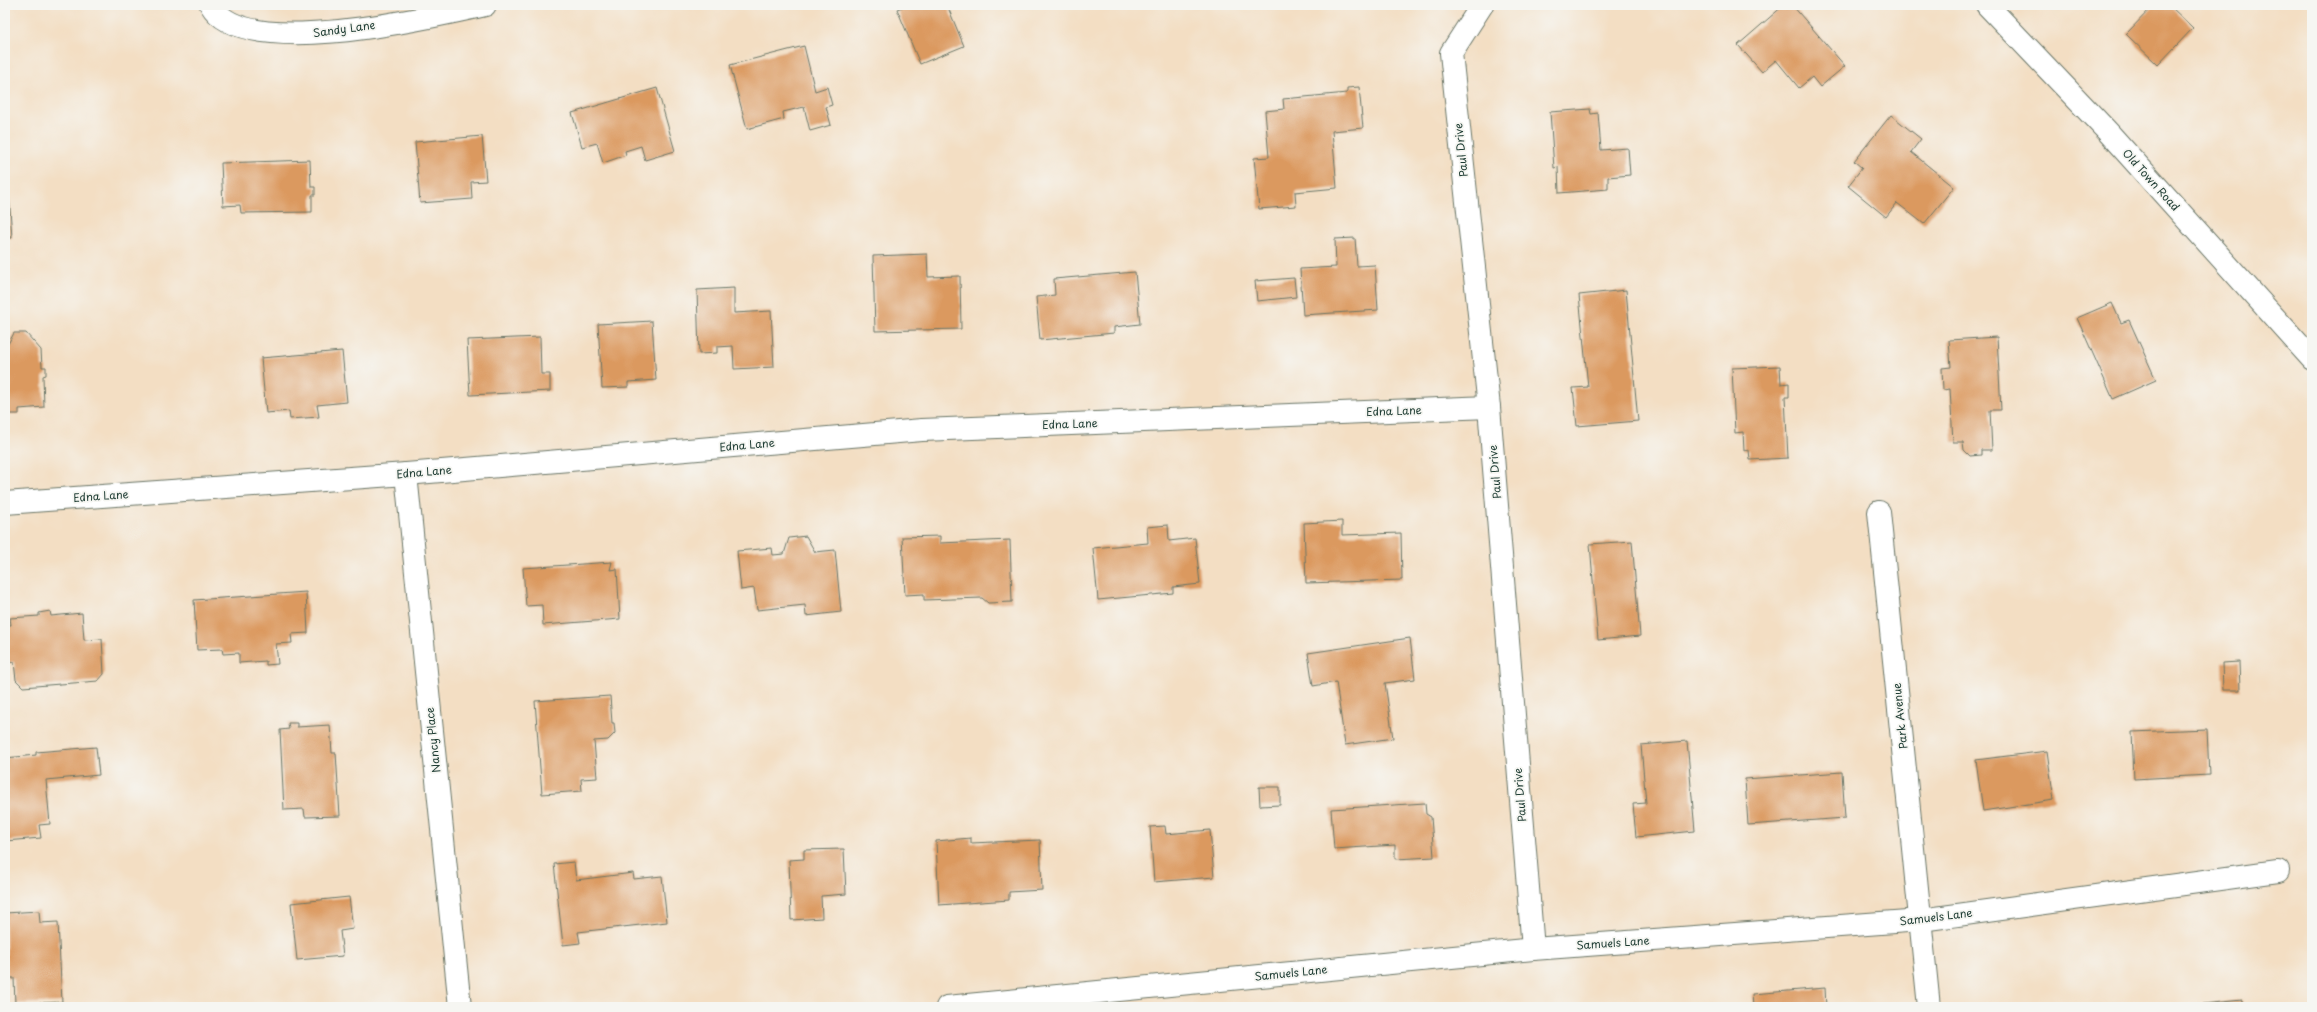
<svg xmlns="http://www.w3.org/2000/svg" width="2317" height="1012" font-family="'Playpen Sans',sans-serif">
<rect width="100%" height="100%" fill="#f6f6f2"/>
<filter id="ink" filterUnits="userSpaceOnUse"><feTurbulence type="fractalNoise" baseFrequency=".025" numOctaves="2"/><feDisplacementMap in="SourceGraphic" scale="8" xChannelSelector="R" yChannelSelector="G"/><feConvolveMatrix kernelMatrix="1 2 1 2 8 2 1 2 1" color-interpolation-filters="sRGB"/></filter>
<filter id="wash" filterUnits="userSpaceOnUse"><feTurbulence type="fractalNoise" baseFrequency=".012" numOctaves="4" result="noise"/><feDisplacementMap in="SourceGraphic" scale="16" xChannelSelector="R" yChannelSelector="G"/><feGaussianBlur stdDeviation="0.9" result="paint"/><feColorMatrix in="noise" values="0 0 0 0 0 0 0 0 0 0 0 0 0 0 0 0 0 1.4 0 .05"/><feComposite in="paint" operator="in"/></filter>
<g filter="url(#wash)">
<rect width="100%" height="100%" fill="#f3dec3"/>
<g id="blocks">
<g fill="#db995e">
<path d="M907,5H947L964,46L920,64L897,9Z"/>
<path d="M1784,5H1792L1845,66L1820,87L1812,77L1799,88L1776,60L1762,72L1738,45Z"/>
<path d="M2154,5H2169L2193,28L2158,65L2126,34Z"/>
<path d="M804,46L815,91L827,87L832,105L826,107L831,125L810,131L804,107L783,112L784,119L747,129L730,65Z"/>
<path d="M1359,87L1363,128L1332,131L1337,188L1295,192L1296,206L1259,209L1254,158L1269,157L1265,111L1284,109L1283,99L1347,93V88Z"/>
<path d="M657,88L675,151L645,160L641,146L625,151L626,155L603,163L597,143L582,147L572,113Z"/>
<path d="M1590,109L1591,114L1598,113L1601,150L1628,148L1630,175L1608,177V189L1559,193L1558,167L1554,168L1550,112Z"/>
<path d="M1891,115L1921,139L1911,152L1954,187L1924,224L1897,203L1886,217L1848,186L1862,168L1854,161Z"/>
<path d="M482,136L486,181L471,182L472,199L420,203L415,142Z"/>
<path d="M310,160L311,187H315V195H312V212L241,213L240,205L223,206L221,163Z"/>
<path d="M9,194L12,238H5V195Z"/>
<path d="M1355,238L1357,266L1375,265L1378,310L1303,315L1300,269L1336,267L1335,239Z"/>
<path d="M927,254L928,277L960,276L961,329L875,331L873,256Z"/>
<path d="M1135,272L1140,324L1114,327V333L1040,340L1036,297L1055,295L1054,279Z"/>
<path d="M1294,278L1296,297L1257,301L1255,281Z"/>
<path d="M734,288V313L771,311L774,367L734,369L733,346L717,347V353L699,354L697,290Z"/>
<path d="M1626,290L1638,421L1577,426L1573,388L1588,387L1579,295Z"/>
<path d="M2112,303L2121,323L2129,320L2156,380L2113,399L2077,318Z"/>
<path d="M652,321L656,380L628,382V387L602,388L598,324Z"/>
<path d="M14,333H26L41,350L42,367H46V375L43,376L44,407L19,409V414H5V344H8Z"/>
<path d="M540,337L541,374H550V391L470,395L467,340Z"/>
<path d="M1997,337L2001,410H1990L1992,450H1981V455L1970,456L1964,450L1963,442H1953L1950,389L1943,390L1942,368L1951,367L1949,340Z"/>
<path d="M342,351L347,402L317,405L319,417L290,419L289,411L266,413L261,358Z"/>
<path d="M1780,366L1781,384L1789,383V397H1785L1788,458L1750,460L1749,450L1744,451L1743,432L1735,433L1732,368Z"/>
<path d="M1342,521V535L1401,533L1402,580L1306,583L1304,523Z"/>
<path d="M1168,525L1169,541L1195,538L1200,584L1173,587V593L1098,600L1093,548L1148,543L1147,527Z"/>
<path d="M806,536L815,552L835,550L841,612L806,616L805,605L757,610L754,588L741,590L737,551L772,548L773,555L784,554L789,538Z"/>
<path d="M940,536V543L1010,540L1012,602L988,603L982,598L924,600V594L905,595L902,537Z"/>
<path d="M1632,541L1640,636L1598,640L1590,544Z"/>
<path d="M612,562L610,570L617,569L620,619L543,625L542,605L526,606L523,568Z"/>
<path d="M306,592L308,633L291,634L292,643L276,644L278,664L266,665V661L239,663V653L223,654L222,649L197,650L194,600Z"/>
<path d="M50,611L51,616L82,613L84,640L102,639L104,674L98,681L23,687L16,680L14,662L5,663V625H11L10,618L39,616V613Z"/>
<path d="M1410,638L1415,679L1385,683L1393,738L1345,745L1336,682L1313,686L1308,653Z"/>
<path d="M2239,662L2240,690H2223L2222,663Z"/>
<path d="M610,696L612,723H614L615,733L608,740L594,741L597,778L581,779L582,791L542,794L535,701Z"/>
<path d="M288,723H297V727L330,725L332,753H336L340,816L305,817L304,809L284,810L280,730L289,729Z"/>
<path d="M2207,729L2209,775L2134,779L2132,732Z"/>
<path d="M1687,741L1695,831L1636,837L1633,804L1646,803L1641,745Z"/>
<path d="M96,747L99,775L46,780L50,824L39,825L41,838L5,841V758L36,755V752Z"/>
<path d="M2047,751L2054,800L1983,811L1976,760Z"/>
<path d="M1842,772L1845,818L1748,825L1745,779Z"/>
<path d="M1259,787H1280V805L1260,806Z"/>
<path d="M1425,803L1426,814L1431,817L1434,857L1395,859V845L1334,849L1331,809Z"/>
<path d="M1165,826L1166,834L1210,830L1214,877L1154,882L1150,827Z"/>
<path d="M971,838V843L1040,840L1042,890L1009,892V900L939,905L936,841Z"/>
<path d="M844,849L846,894L821,896L822,918L791,920L789,860L804,859V850Z"/>
<path d="M574,862L576,880L633,873L634,879L662,876L667,922L578,932L580,943L563,945L554,864Z"/>
<path d="M349,897L353,929L340,931L343,956L297,960L291,903Z"/>
<path d="M39,911L40,923L58,922L62,1002L15,1004L14,978H7L5,913Z"/>
<path d="M1825,988L1826,1007H1753L1752,994Z"/>
<path d="M2242,1000L2243,1007H2183V1006Z"/>
</g>
</g>
</g>
<g filter="url(#ink)">
<use href="#blocks" fill-opacity="0" stroke="#697566" stroke-width="1"/>
<g fill="none" stroke-linecap="round" stroke-linejoin="round">
<g stroke="#697566" stroke-width="24">
<g id="minor">
<path d="M211,5C243,62 431,17 485,5"/>
<path d="M1482,5L1451,53L1489,407L1533,949"/>
<path d="M406,474L460,1007"/>
<path d="M5,503L406,474L922,430L1489,407"/>
<path d="M1879,512L1929,1007"/>
<path d="M947,1007L1533,949L1921,920L2278,871"/>
</g>
</g>
<g stroke="#697566" stroke-width="24">
<path id="major" d="M1987,5L2108,132L2312,359"/>
</g>
<use href="#minor" stroke="#fff" stroke-width="22"/>
<use href="#major" stroke="#fff" stroke-width="22"/>
</g>
</g>
<g text-anchor="middle" stroke-width="3.5" stroke-linejoin="round" paint-order="stroke">
<g font-size="11" fill="#1f3d34" stroke="#f6f6f2">
<text transform="translate(344 29) rotate(-8)" y="4">Sandy Lane</text>
<text transform="translate(1461 150) rotate(-96)" y="4">Paul Drive</text>
<text transform="translate(2151 180) rotate(48)" y="4">Old Town Road</text>
<text transform="translate(1394 411) rotate(-2)" y="4">Edna Lane</text>
<text transform="translate(1070 424) rotate(-2)" y="4">Edna Lane</text>
<text transform="translate(747 445) rotate(-5)" y="4">Edna Lane</text>
<text transform="translate(424 472) rotate(-5)" y="4">Edna Lane</text>
<text transform="translate(1495 472) rotate(-95)" y="4">Paul Drive</text>
<text transform="translate(101 496) rotate(-4)" y="4">Edna Lane</text>
<text transform="translate(1900 716) rotate(-96)" y="4">Park Avenue</text>
<text transform="translate(433 740) rotate(-96)" y="4">Nancy Place</text>
<text transform="translate(1520 795) rotate(-95)" y="4">Paul Drive</text>
<text transform="translate(1936 917) rotate(-7)" y="4">Samuels Lane</text>
<text transform="translate(1613 943) rotate(-4)" y="4">Samuels Lane</text>
<text transform="translate(1291 973) rotate(-6)" y="4">Samuels Lane</text>
</g>
</g>
<rect width="2317" height="1012" fill="none" stroke="#f6f6f2" stroke-width="20"/>
</svg>
